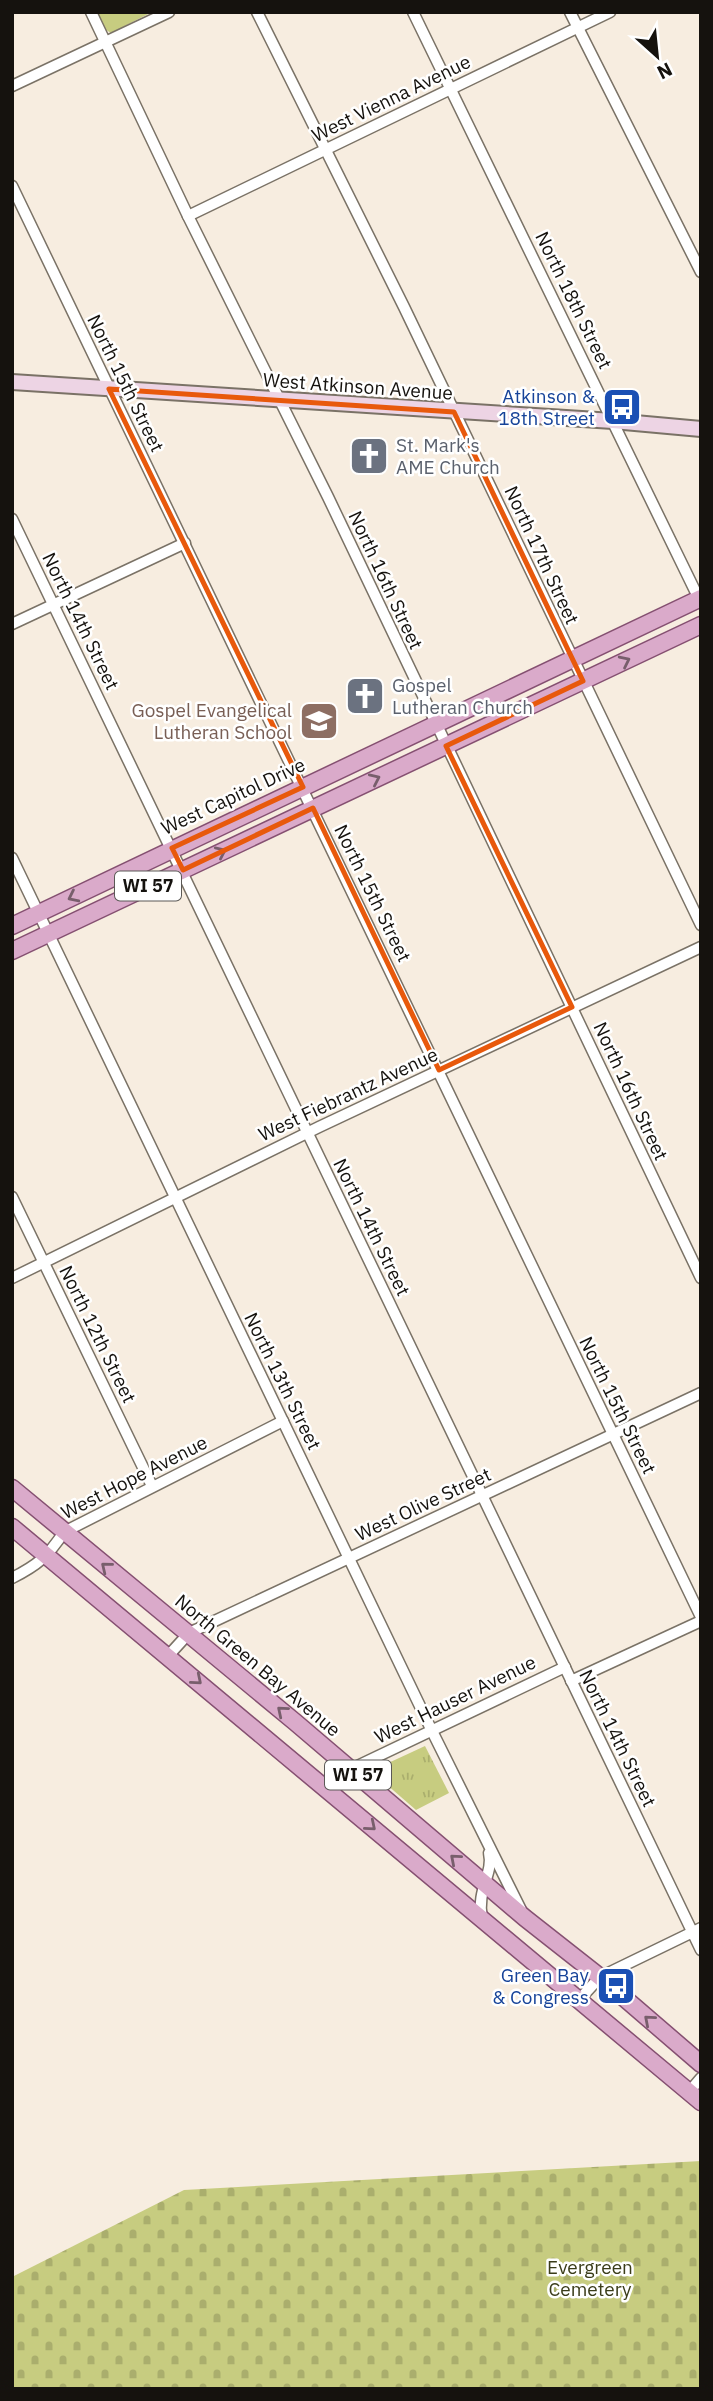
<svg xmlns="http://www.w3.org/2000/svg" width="713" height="2401" font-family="'IBM Plex Sans',sans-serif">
<defs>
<pattern id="grass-tufts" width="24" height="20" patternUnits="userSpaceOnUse" patternTransform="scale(1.75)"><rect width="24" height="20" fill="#c7cc80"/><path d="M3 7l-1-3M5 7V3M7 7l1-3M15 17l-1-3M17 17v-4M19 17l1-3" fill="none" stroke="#aaae6d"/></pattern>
<pattern id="cemetery-stones" width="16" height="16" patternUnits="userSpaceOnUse" patternTransform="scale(1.75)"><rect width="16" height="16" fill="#c7cc80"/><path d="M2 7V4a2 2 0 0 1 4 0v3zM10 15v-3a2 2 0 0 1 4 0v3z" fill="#aaae6d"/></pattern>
</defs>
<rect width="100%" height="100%" fill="#f7ede0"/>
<path fill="url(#grass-tufts)" d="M425,1746L449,1793L416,1810L371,1771Z"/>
<path fill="url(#cemetery-stones)" d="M701,2161V2389H12V2277L184,2190Z"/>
<path fill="#c7cc80" d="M95,12H152L111,33L103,28Z"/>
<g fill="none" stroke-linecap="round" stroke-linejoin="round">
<g stroke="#7a7266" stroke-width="13">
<g id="street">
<path d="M91,12L188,216L328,497L701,1278"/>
<path d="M257,12L404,307L701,925"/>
<path d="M413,12L701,603"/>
<path d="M570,12L701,272"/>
<path d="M12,86L169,12"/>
<path d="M12,186L701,1617"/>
<path d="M188,216L610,12"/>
<path d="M12,519L701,1950"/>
<path d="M12,624L185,543"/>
<path d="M12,858L431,1729L521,1910"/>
<path d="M12,1197L152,1486"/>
<path d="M12,1278L319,1127L701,947"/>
<path d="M12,1578C38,1565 48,1556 64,1532L283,1421"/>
<path d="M168,1656L189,1633L701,1393"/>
<path d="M571,1681L701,1621"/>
<path d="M332,1793L351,1769L565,1667"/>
<path d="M482,1918C476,1890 494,1873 489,1853"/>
<path d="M578,2001L600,1977L701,1928"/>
<path d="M689,2092L701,2078"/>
</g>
</g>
<g stroke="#7a7266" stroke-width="18">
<path id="secondary" d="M12,382L613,421L701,429"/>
</g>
<g stroke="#855071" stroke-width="19">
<g id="primary">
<path d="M12,926L701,598"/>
<path d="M12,951L701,625"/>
<path d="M12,1488L295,1722L525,1918L600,1977L701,2064"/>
<path d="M12,1527L701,2102"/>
</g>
</g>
<use href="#street" stroke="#fff" stroke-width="10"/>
<use href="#secondary" stroke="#edd4e4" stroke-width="14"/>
<use href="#primary" stroke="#daaaca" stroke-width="16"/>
</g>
<defs><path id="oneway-chevron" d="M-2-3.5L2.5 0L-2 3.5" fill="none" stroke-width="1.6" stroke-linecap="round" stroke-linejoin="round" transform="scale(1.75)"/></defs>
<g stroke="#785e6c">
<use href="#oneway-chevron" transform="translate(625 661) rotate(-26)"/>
<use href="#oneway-chevron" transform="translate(375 779) rotate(-25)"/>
<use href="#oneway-chevron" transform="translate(221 852) rotate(-25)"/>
<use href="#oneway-chevron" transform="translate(73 897) rotate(154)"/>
<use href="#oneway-chevron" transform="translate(106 1567) rotate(-141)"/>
<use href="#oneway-chevron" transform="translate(197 1680) rotate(40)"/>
<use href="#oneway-chevron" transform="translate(282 1711) rotate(-140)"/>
<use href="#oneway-chevron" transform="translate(371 1826) rotate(40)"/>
<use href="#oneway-chevron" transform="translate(455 1859) rotate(-139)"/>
<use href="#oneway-chevron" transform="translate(649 2020) rotate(-139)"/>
</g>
<path fill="none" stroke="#e8590c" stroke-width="5" stroke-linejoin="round" d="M109,389L454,412L583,681L446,746L572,1007L439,1070L313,808L183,870L172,848L303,787Z"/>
<defs>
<g id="bus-square" transform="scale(2.0125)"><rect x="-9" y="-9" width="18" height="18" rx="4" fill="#1a4fb4" stroke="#fff"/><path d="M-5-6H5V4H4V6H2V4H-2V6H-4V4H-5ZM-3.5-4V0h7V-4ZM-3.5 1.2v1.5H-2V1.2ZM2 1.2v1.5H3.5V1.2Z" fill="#fff"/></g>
<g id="church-square" transform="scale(2.0125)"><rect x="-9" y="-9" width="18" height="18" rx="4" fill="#6b7280" stroke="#fff"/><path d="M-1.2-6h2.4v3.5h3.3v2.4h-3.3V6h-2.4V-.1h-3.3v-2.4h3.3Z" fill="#fff"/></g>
<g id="school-square" transform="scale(2.0125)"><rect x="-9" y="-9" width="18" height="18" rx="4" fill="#8d6e63" stroke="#fff"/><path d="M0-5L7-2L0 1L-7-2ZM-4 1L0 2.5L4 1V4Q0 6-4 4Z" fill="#fff"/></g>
</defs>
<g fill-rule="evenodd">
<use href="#bus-square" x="622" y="407"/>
<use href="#church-square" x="369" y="456"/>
<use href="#church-square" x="365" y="696"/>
<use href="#school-square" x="319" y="721"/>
<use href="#bus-square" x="616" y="1986"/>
</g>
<g text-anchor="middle" stroke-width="5" stroke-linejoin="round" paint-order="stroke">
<g fill="#fff" stroke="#5b5956" stroke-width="2">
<rect x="115" y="871.5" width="66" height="29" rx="5"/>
<rect x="325" y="1760.5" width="66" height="29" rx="5"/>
</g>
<g font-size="18" font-weight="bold" fill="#15120e">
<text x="148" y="892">WI 57</text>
<text x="358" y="1781">WI 57</text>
</g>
<g font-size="19" fill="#15120e" stroke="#fff">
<text transform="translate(391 98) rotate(-26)" y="7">West Vienna Avenue</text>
<text transform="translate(574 300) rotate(64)" y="7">North 18th Street</text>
<text transform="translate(126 383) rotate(64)" y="7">North 15th Street</text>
<text transform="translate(358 386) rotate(4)" y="7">West Atkinson Avenue</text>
<text transform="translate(542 555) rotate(65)" y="7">North 17th Street</text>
<text transform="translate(386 580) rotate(65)" y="7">North 16th Street</text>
<text transform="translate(81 621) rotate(64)" y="7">North 14th Street</text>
<text transform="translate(233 796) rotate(-25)" y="7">West Capitol Drive</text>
<text transform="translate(373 893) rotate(64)" y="7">North 15th Street</text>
<text transform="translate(631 1091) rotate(65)" y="7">North 16th Street</text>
<text transform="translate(348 1094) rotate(-25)" y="7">West Fiebrantz Avenue</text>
<text transform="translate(372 1227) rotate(64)" y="7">North 14th Street</text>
<text transform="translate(98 1334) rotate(64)" y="7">North 12th Street</text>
<text transform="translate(283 1381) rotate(64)" y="7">North 13th Street</text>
<text transform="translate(618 1405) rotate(64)" y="7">North 15th Street</text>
<text transform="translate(134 1477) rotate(-27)" y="7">West Hope Avenue</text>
<text transform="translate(423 1504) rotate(-25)" y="7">West Olive Street</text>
<text transform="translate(258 1665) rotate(40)" y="7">North Green Bay Avenue</text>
<text transform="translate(455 1699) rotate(-26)" y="7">West Hauser Avenue</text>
<text transform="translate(618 1738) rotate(64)" y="7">North 14th Street</text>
</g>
<g font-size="19" fill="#164399" stroke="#fff" text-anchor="end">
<text x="595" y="403">Atkinson &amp;<tspan x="595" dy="22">18th Street</tspan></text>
<text x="589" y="1982">Green Bay<tspan x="589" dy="22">&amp; Congress</tspan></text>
</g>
<g font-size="19" fill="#5b616d" stroke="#fff" text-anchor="start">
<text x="396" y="452">St. Mark's<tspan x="396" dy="22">AME Church</tspan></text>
<text x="392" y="692">Gospel<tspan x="392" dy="22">Lutheran Church</tspan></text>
</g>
<g font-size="19" fill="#785e54" stroke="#fff" text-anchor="end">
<text x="292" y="717">Gospel Evangelical<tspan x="292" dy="22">Lutheran School</tspan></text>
</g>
<g font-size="19" fill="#3a3c19" stroke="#fff">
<text x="590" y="2274">Evergreen<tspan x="590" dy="22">Cemetery</tspan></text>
</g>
</g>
<rect width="713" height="2401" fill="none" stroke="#15120e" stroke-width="28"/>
<g transform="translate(657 56) rotate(153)" stroke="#ffffff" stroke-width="5" paint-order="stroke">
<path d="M0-5L12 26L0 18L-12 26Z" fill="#15120e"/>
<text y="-10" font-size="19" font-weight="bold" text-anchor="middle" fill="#15120e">N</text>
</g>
</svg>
